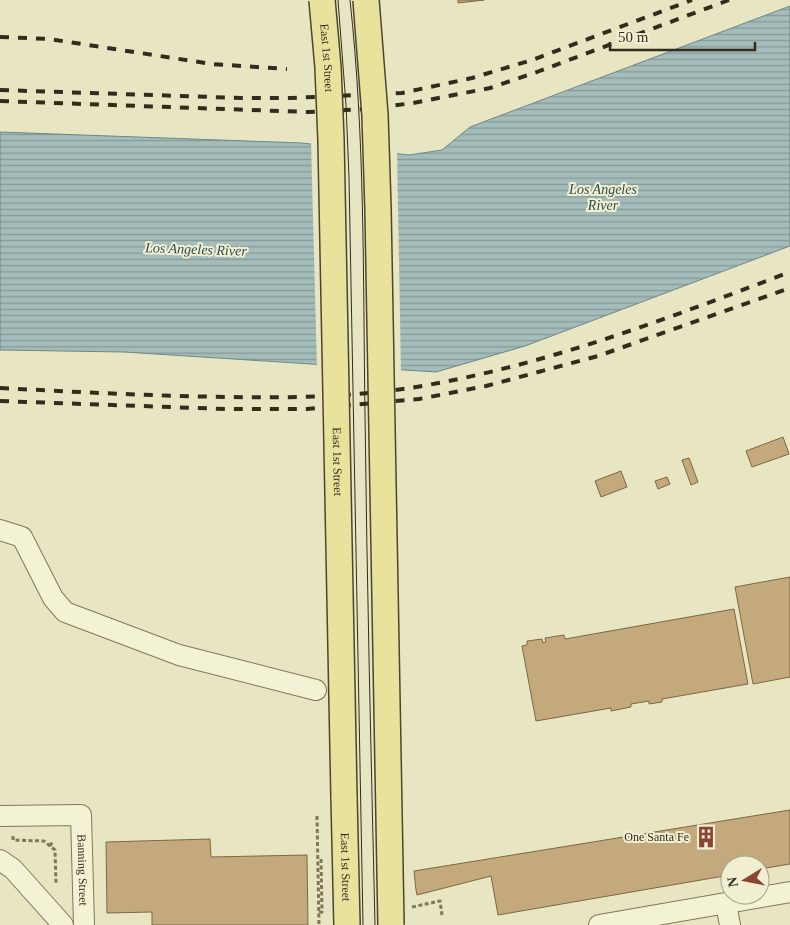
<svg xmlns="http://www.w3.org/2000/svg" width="790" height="925" font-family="'Times New Roman',serif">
<defs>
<pattern id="water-rules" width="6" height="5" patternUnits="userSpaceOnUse" patternTransform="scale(1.25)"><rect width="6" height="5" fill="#a4bcba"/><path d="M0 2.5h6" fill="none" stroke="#869997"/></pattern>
</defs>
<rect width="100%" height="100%" fill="#e8e6c2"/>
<path fill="url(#water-rules)" stroke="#6c8888" d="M790,6V246L525,346L436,372L124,352L0,350V132L302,143L409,155L442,150L470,127Z"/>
<path fill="#e8e6c2" d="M311,142L397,151L401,373L317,368Z"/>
<g fill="#c3a97c" stroke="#7d6744">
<path d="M458,0H484L458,3Z"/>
<path d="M783,437L789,454L752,467L746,451Z"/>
<path d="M689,458L698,482L691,485L682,460Z"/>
<path d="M621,471L627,487L601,497L595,481Z"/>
<path d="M667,477L670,484L658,489L655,481Z"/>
<path d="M790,577V677L753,684L735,587Z"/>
<path d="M734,609L748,684L662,699V702L649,704V701L631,704V707L611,711V708L536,721L522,646L527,645V641L542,639L543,643L546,642L545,638L564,635L565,639Z"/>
<path d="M790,810V864L760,869V865H730V875L498,915L491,876L417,895L416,890L414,871Z"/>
<path d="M210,839L211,857L307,855L308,925H152V912L107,913L106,842Z"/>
</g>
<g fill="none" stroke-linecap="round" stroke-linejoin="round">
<g stroke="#80775b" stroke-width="22">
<g id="minor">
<path d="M0,530L22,537L53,598L65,612L179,655L316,690"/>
<path id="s1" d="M0,816L81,815L84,925"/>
<path d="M0,860L13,869L63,925"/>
<path d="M726,904L730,925"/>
<path d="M599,925L790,892"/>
</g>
</g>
<g stroke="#4e452f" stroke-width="28">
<g id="major">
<path id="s2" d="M344,797L347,925"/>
</g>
</g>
<g stroke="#80775b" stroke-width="3" stroke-dasharray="4 2.5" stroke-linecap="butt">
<path d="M317,816L319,925"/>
<path d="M13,836V840L44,841L55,850L56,885"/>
<path d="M50,846L53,841"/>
<path d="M412,907L440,901L442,915"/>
<path d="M319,912H322L321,859"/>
</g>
<use href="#minor" stroke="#f4f2d4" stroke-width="20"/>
<use href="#major" stroke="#e8e29d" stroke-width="25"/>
<g stroke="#322c1e" stroke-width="1">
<path d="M338,0L346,105L349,177L363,925"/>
<path d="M350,0C365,137 363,276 365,414C367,584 371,755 375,925"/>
</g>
<g stroke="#322c1e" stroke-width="4" stroke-dasharray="9 9" stroke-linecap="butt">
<path d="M0,37L49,39L212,64L287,69"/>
<path d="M0,90L242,98H292L402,93L472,78L532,60L692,0"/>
<path d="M0,101L308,112L367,109L413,103L490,88L537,72L729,0"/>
<path d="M0,388C77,392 154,396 231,397C291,398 351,397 410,388C542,367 666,319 790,272"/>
<path d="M0,401L225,409H307L419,399L486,386L598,356L790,288"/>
</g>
<g stroke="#4e452f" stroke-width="28" stroke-linecap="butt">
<g id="major-bridge">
<path id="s3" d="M322,0L328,67L331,140L344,797"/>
<path d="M366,0L375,115L378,209L391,925"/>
</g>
</g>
<use href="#major-bridge" stroke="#e8e29d" stroke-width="25"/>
</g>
<defs>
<g id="building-bare" transform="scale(1.725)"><path d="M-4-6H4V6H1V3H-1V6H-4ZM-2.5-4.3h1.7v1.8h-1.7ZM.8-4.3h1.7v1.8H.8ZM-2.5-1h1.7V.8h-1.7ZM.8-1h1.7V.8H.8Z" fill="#894432" stroke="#f1efd1" stroke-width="2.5" paint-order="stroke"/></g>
</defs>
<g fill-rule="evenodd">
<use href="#building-bare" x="706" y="837"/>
</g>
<g text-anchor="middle" stroke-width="4" stroke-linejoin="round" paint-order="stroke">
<g font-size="12" fill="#322c1e" stroke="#f1efd1">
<text dy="4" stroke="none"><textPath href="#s3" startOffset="58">East 1st Street</textPath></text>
<text dy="4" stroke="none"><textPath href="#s3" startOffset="462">East 1st Street</textPath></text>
<text dy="4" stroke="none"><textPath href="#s2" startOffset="70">East 1st Street</textPath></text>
<text dy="4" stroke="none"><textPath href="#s1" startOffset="136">Banning Street</textPath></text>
</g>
<g font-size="12" fill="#322c1e" stroke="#f1efd1" text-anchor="end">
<text x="689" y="841">One Santa Fe</text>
</g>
<g font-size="14" font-style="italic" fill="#2e4b50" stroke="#f1efd1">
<text x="603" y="194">Los Angeles<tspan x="603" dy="16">River</tspan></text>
<text transform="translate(196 249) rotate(2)" y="5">Los Angeles River</text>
</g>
</g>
<g transform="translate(745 880) rotate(260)"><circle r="24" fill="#f1efd1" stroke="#a5a189"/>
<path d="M0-4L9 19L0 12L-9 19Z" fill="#894432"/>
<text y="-8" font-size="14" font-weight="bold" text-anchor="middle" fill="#322c1e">N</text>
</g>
<path d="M610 42v8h145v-8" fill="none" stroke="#322c1e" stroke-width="2.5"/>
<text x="618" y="42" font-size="15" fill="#322c1e" stroke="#f1efd1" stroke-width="4" paint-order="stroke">50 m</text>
</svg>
